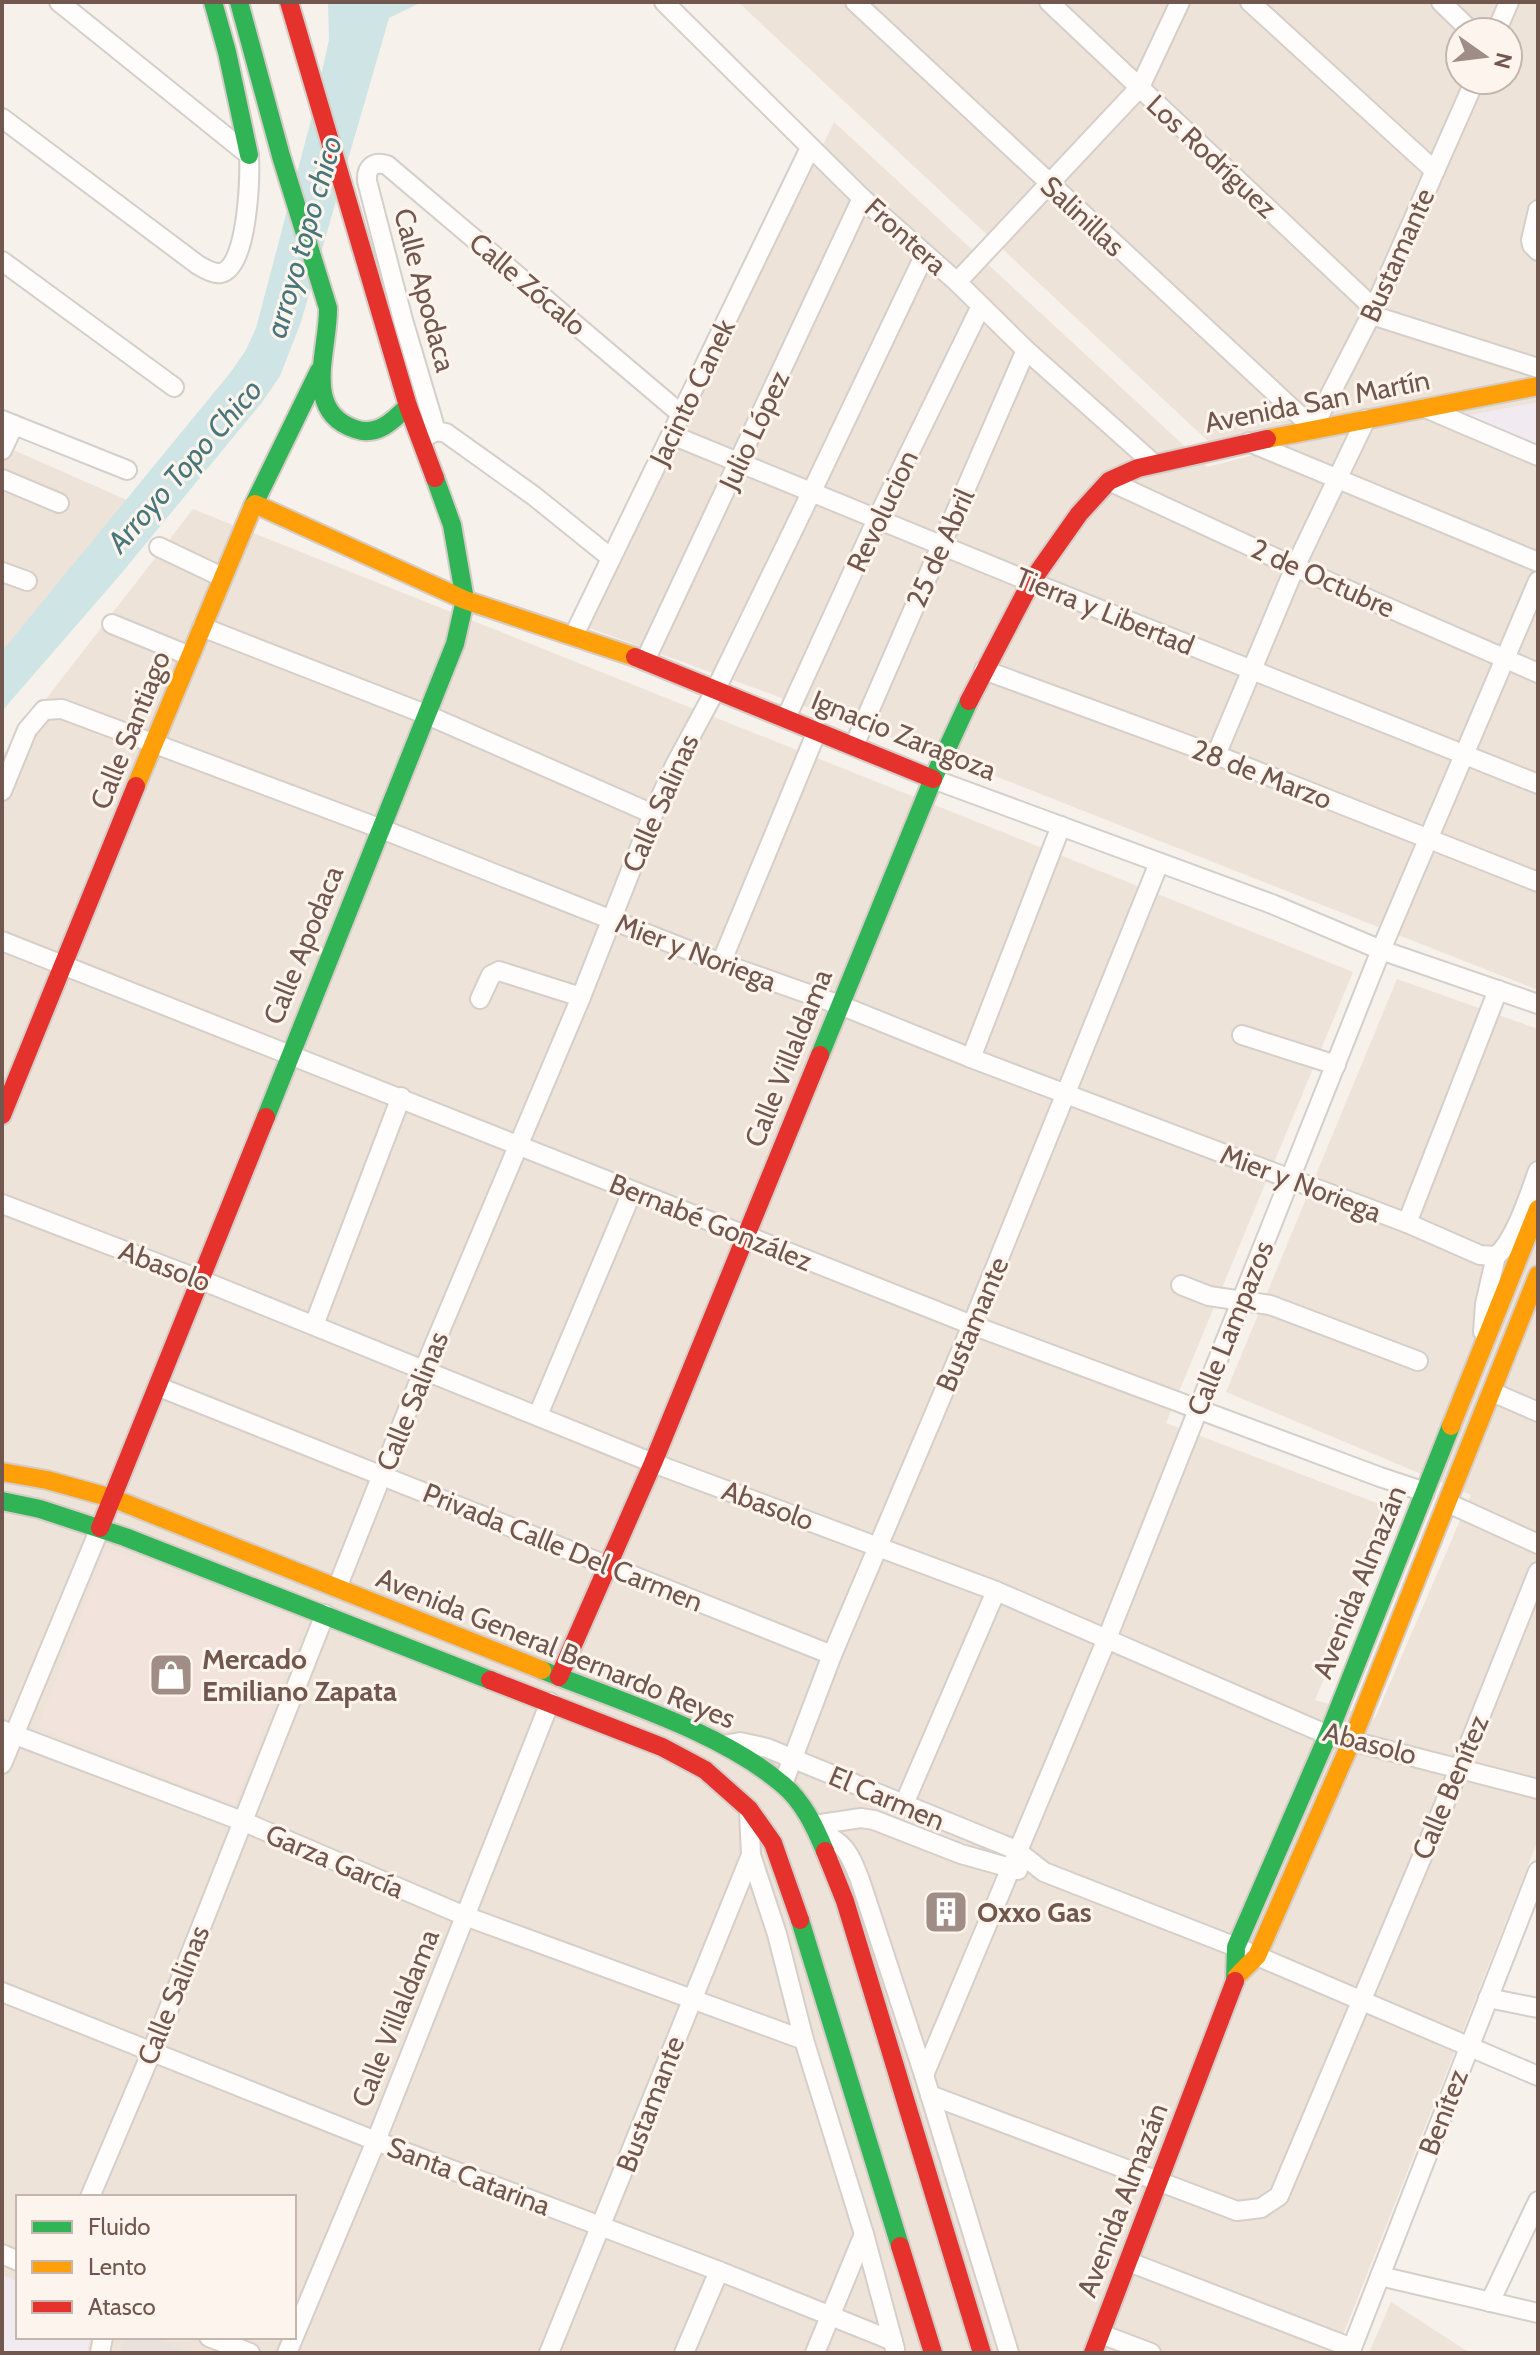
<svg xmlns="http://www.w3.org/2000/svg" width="1540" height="2355" font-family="Cabin,sans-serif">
<rect width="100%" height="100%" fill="#f6f1eb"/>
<g fill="#eee3d9" fill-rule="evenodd">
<path d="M738,2H1538V376L1209,442ZM1460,32H1508V80H1460Z"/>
<path d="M834,122L1207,467L1538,382V990L967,765L589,628Z"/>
<path d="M2,445L127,500L2,651Z"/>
<path d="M193,509L1353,972L1166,1423L1395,1510L1315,1700L1375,1718L1471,1495L1226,1392L1397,979L1538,1029V1840L1336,2353H2V756ZM18,2197H294V2337H18Z"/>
<path d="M1391,2302L1470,2353H1369Z"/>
</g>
<path fill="#f3e3dd" d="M107,1548L305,1622L234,1804L38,1727Z"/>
<path fill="#e8e1dc" d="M124,2337H149L193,2353H121Z"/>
<g fill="#f2eaf1">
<path d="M1538,402V452L1455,418Z"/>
<path d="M2,2275L18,2281V2337H90L87,2353H2Z"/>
</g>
<path fill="#cfe4e4" d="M328,2H422L389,18L301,322L280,376L263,401L120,575L2,711V651L230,373L246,350L256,328L311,120L329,40Z"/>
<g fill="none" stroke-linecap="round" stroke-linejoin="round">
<g stroke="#d5cec9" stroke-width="22">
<g id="street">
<path d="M664,2L862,198L957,282L1026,350L1154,464"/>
<path d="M855,2L1313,428L1373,311L1475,80"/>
<path d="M1049,2L1365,300L1378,317L1538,368"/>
<path d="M1250,2L1435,171"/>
<path d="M1441,2L1472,32"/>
<path d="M1496,32L1509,2"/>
<path d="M2,118L198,265C205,269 213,274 221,273C248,267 250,177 249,155L59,2"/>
<path d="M1538,210L1531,240L1532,245L1538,251"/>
<path d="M2,261L174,387"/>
<path d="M957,282L1140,87L1180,2"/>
<path d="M1425,408L1538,456"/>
<path d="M2,420L127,470"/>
<path d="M436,431L403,320L367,181C366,167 374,161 387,165L681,414"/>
<path d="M672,435L1031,582L1538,784"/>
<path d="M425,437L436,431L446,433L534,496L611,558"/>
<path d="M1249,442L1538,562"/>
<path d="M2,450L14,425"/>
<path d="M2,479L59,503"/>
<path d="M1109,481L1295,567L1538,673"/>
<path d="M159,547L222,577"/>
<path d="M2,572L27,581"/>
<path d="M112,624L190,656"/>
<path d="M202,627L425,714L653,814"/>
<path d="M574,635L810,148"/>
<path d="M645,661L862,198"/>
<path d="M984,670L1216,755L1538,882"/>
<path d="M786,718L877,519L981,306"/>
<path d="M854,746L1026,350"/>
<path d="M1216,755L1295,567L1366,419"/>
<path d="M933,779L1272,904L1381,950L1538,1004"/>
<path d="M2,791L27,730L44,710L62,709L379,828L721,963L840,1005L971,1058L1407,1223L1480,1255L1496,1256C1515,1241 1529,1195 1538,1171"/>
<path d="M2,941L972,1325L1380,1477L1425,1492"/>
<path d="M721,963L817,731"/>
<path d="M480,999L491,975L499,971L581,997"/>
<path d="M1242,1035L1336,1065"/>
<path d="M971,1058L1061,826"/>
<path d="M2,1204L201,1280L653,1463L996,1591L1328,1735L1538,1789"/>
<path d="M1407,1223L1498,990"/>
<path d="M1181,1285L1209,1296L1270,1305L1418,1361"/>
<path d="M314,1325L401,1097"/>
<path d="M1483,1332L1485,1304L1496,1256"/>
<path d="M159,1387L832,1655"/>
<path d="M1492,1392L1538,1412"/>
<path d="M538,1415L632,1192"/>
<path d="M1448,1503L1538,1544"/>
<path d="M337,1588L424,1369L581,997L653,814L675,765L716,689L812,491L925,254"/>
<path d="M2,1730L242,1821L465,1916L804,2040"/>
<path d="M724,1745L740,1742L767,1748L1016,1850L1044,1872L1236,1947L1538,2076"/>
<path d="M2,1764L100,1528"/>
<path d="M783,1784L832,1655L972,1325L1159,863"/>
<path d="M904,1804L996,1591"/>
<path d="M749,1812L751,1855L777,1934L804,2040L864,2234L895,2349"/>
<path d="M814,1825L861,1818L874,1820L961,1854L1018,1870"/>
<path d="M816,1830C845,1842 849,1852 860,1880L924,2075L1009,2353"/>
<path d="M2,1992L376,2141L719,2271L893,2341"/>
<path d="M1488,1998L1538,2008"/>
<path d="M924,2075L1106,1641L1381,950L1538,581"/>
<path d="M930,2095L1237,2211L1261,2208L1279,2196L1460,1767L1538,1572"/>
<path d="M90,2197L152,2051L325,1614"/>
<path d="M2,2254L18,2261"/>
<path d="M1129,2262L1352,2348"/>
<path d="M1380,2276L1538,2313"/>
<path d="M1490,2302L1538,2201"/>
<path d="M1101,2334L1151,2353"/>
<path d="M209,2337L250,2353"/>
<path d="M100,2353L103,2337"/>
<path d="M287,2353L376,2141L550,1702"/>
<path d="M549,2353L751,1855"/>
<path d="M684,2353L719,2271"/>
<path d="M815,2353L864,2234"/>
<path d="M1350,2353L1538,1871"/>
</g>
</g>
<g stroke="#d5ccc8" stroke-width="22">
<g id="fast">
<path d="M213,2L227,52L249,155"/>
<path d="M239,2L281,156L328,308C329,349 301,411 355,429C377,437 393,421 408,406"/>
<path d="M253,506L319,371"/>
<path d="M820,1055L933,779L969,701"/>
<path d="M266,1117L455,644L465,600L452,525L435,478"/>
<path d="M2,1501L40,1509L125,1537L490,1680"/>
<path d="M542,1670C618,1701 720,1731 782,1784C803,1801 815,1827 825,1851"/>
<path d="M800,1920L900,2246"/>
<path d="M1235,1981L1236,1947L1328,1735L1451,1426"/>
</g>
</g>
<g stroke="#d5ccc8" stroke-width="22">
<g id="slow">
<path d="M1267,439L1538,386"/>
<path d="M255,504L465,600L635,657"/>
<path d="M136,786L253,506"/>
<path d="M1451,1426L1538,1209"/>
<path d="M2,1472L47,1480L112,1498L542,1670"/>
<path d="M1237,1976L1257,1956L1352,1740L1538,1275"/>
</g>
</g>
<g stroke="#d5ccc8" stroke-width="22">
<g id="jam">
<path d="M289,2L408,406L435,478"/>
<path d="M635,657L933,779"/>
<path d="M969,701L1031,582L1079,514L1109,481L1138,468L1267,439"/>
<path d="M2,1115L136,786"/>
<path d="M100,1528L266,1117"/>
<path d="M559,1677L653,1463L820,1055"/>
<path d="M490,1680L662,1747L705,1770L749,1809L773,1843L800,1920"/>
<path d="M825,1851L845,1901L982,2353"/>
<path d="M900,2246L933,2353"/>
<path d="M1093,2353L1235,1981"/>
</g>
</g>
<use href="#street" stroke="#fefdfc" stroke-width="18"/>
<use href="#fast" stroke="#30b455" stroke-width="18"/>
<use href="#slow" stroke="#ff9f0a" stroke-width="18"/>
<use href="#jam" stroke="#e5322d" stroke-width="18"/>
</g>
<defs>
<g id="shop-square" transform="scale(2.3)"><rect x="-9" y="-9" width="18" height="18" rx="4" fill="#a08d85" stroke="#fdf5ed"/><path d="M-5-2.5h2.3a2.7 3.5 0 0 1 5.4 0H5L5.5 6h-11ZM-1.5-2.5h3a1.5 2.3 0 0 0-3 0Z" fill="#fff"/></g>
<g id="building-square" transform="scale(2.3)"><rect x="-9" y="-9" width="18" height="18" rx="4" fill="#a08d85" stroke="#fdf5ed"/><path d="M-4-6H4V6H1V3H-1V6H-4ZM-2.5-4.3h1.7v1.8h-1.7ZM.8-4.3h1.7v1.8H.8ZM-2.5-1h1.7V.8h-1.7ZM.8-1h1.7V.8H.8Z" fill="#fff"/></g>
</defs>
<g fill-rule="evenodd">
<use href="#shop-square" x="171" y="1675"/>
<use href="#building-square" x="946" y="1912"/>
</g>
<g text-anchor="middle" stroke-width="6" stroke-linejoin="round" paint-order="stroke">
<g font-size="28" fill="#71574e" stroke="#fdf5ed">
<text transform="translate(1212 156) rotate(43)" y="10">Los Rodríguez</text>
<text transform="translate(1083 216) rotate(43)" y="10">Salinillas</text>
<text transform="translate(906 236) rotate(42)" y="10">Frontera</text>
<text transform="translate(1397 255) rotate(-66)" y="10">Bustamante</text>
<text transform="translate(528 284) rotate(40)" y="10">Calle Zócalo</text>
<text transform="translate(425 290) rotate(75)" y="10">Calle Apodaca</text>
<text transform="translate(692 392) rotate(-64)" y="10">Jacinto Canek</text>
<text transform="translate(1317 401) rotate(-11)" y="10">Avenida San Martín</text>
<text transform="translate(754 430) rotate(-65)" y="10">Julio López</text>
<text transform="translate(882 511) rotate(-65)" y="10">Revolucion</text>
<text transform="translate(940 548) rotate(-66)" y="10">25 de Abril</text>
<text transform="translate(1323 578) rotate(24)" y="10">2 de Octubre</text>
<text transform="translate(1105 611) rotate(22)" y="10">Tierra y Libertad</text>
<text transform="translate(130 730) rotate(-68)" y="10">Calle Santiago</text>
<text transform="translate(904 735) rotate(22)" y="10">Ignacio Zaragoza</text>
<text transform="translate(1262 774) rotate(21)" y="10">28 de Marzo</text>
<text transform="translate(660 803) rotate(-66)" y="10">Calle Salinas</text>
<text transform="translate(303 945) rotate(-68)" y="10">Calle Apodaca</text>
<text transform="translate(696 952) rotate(21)" y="10">Mier y Noriega</text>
<text transform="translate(788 1058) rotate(-68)" y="10">Calle Villaldama</text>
<text transform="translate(1301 1183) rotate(21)" y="10">Mier y Noriega</text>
<text transform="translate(711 1222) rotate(22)" y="10">Bernabé González</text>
<text transform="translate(165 1266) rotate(21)" y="10">Abasolo</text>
<text transform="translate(972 1324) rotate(-67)" y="10">Bustamante</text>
<text transform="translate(1230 1328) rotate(-68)" y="10">Calle Lampazos</text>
<text transform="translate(412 1401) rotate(-68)" y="10">Calle Salinas</text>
<text transform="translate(768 1505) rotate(20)" y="10">Abasolo</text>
<text transform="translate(563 1547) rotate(22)" y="10">Privada Calle Del Carmen</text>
<text transform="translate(1359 1582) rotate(-68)" y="10">Avenida Almazán</text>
<text transform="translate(556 1648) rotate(22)" y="10">Avenida General Bernardo Reyes</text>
<text transform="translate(1370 1743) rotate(15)" y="10">Abasolo</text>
<text transform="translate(1450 1787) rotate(-67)" y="10">Calle Benítez</text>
<text transform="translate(887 1798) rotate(23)" y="10">El Carmen</text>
<text transform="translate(335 1861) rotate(23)" y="10">Garza García</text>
<text transform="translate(173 1995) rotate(-68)" y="10">Calle Salinas</text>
<text transform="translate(395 2018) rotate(-68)" y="10">Calle Villaldama</text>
<text transform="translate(650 2104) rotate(-69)" y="10">Bustamante</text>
<text transform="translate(1443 2112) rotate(-69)" y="10">Benítez</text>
<text transform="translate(469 2176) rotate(21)" y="10">Santa Catarina</text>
<text transform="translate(1122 2200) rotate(-69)" y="10">Avenida Almazán</text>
</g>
<g font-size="28" font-weight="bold" fill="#71574e" stroke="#fdf5ed" text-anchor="start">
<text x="202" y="1669">Mercado<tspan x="202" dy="32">Emiliano Zapata</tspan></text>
<text x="977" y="1922">Oxxo Gas</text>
</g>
<g font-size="30" font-style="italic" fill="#47777b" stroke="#fdf5ed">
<text transform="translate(304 237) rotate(-74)" y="10">arroyo topo chico</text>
<text transform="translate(185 466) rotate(-49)" y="10">Arroyo Topo Chico</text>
</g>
</g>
<rect width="1540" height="2355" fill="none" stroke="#71574e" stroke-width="8"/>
<rect x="16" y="2195" width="280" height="144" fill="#fdf5ed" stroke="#c5b6ad" stroke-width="2"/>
<rect x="32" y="2221" width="40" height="12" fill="#30b455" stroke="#c5b6ad" stroke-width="2"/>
<text x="88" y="2235" font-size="24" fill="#71574e">Fluido</text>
<rect x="32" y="2261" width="40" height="12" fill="#ff9f0a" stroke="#c5b6ad" stroke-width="2"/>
<text x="88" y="2275" font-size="24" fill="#71574e">Lento</text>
<rect x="32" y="2301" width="40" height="12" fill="#e5322d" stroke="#c5b6ad" stroke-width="2"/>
<text x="88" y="2315" font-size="24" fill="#71574e">Atasco</text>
<g transform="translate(1484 56) rotate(104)"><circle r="38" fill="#fdf5ed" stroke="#c5b6ad" stroke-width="2"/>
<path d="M0-6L14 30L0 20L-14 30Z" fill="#a08d85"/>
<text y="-12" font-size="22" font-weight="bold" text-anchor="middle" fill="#71574e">N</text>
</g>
</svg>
